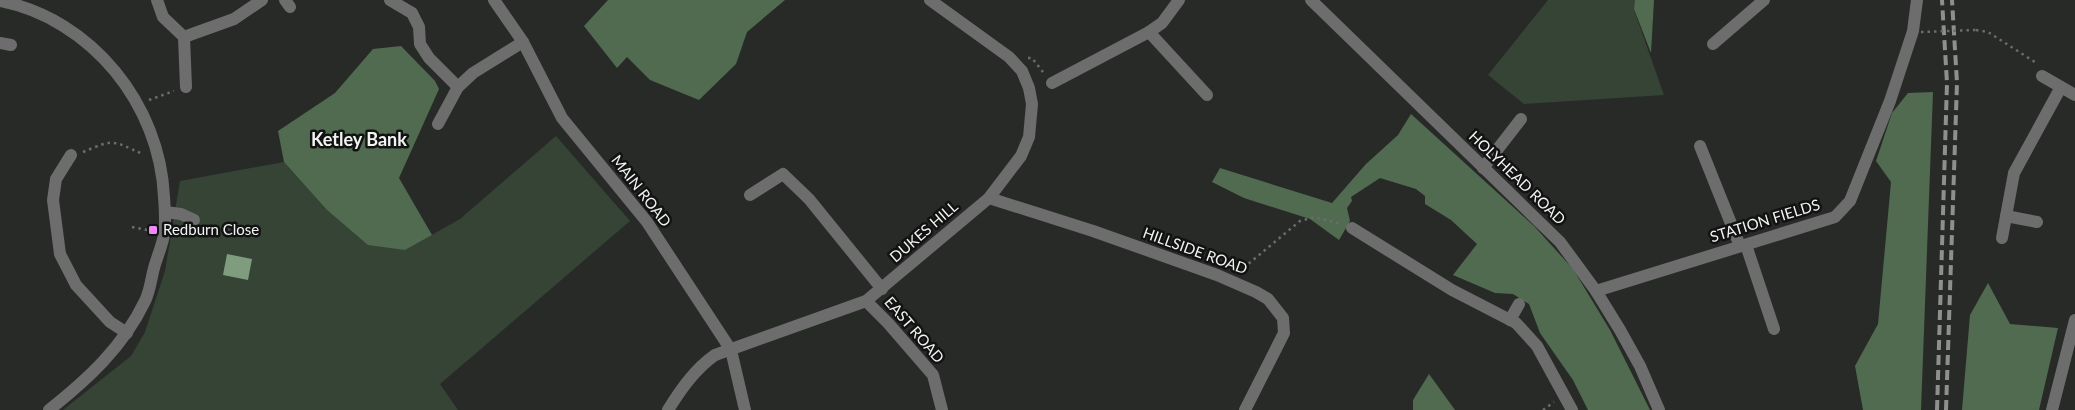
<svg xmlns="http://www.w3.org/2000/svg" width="2075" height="410" font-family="Lato,sans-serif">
<rect width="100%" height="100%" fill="#282a28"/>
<g fill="#354435">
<path d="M1548,0H1635L1634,10L1664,95L1524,104L1488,75Z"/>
<path d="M556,136L630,221L440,384L458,410H63L131,356L145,332L165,271L180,181L284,162L326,209L405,250L460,219Z"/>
</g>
<g fill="#506b4f">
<path d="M608,0H785L747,32L736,64L699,100L650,80L627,57L617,68L584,26Z"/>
<path d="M1635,0H1654L1651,53L1634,9Z"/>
<path d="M401,46L435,81L439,89L399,178L432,235L405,250L368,245L326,209L284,162L278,131L335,93L373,49Z"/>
<path d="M1933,92L1921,410H1863L1855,366L1878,324L1891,182L1876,161L1892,113L1908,93Z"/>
<path d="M1411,114L1534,226L1573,269L1610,330L1650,410H1588L1573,380L1540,333L1529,304L1513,294L1495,293L1453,275L1477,244L1451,220L1425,204V196L1416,189L1380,178L1351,197L1352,201L1347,208L1350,221L1339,240L1310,219L1244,198L1212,182L1220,168L1332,203L1366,164L1398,135Z"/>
<path d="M1988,283L2010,324L2058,328L2039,410H1962L1970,315Z"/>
<path d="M1429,374L1455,410H1413V400Z"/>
</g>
<path fill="#809c7f" d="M227,254L252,259L248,280L223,275Z"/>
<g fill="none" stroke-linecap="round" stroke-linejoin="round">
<g stroke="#6b6d6b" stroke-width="2.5" stroke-dasharray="2.5 4" stroke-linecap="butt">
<path d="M1976,30L1988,32L2038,64"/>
<path d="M1028,58H1032L1043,72"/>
<path d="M149,100L174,91"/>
<path d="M83,152C116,138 112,141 143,154"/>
<path d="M132,227L147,230"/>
<path d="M1237,269L1247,265L1300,221L1315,217L1341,224"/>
<path d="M1543,410L1554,402"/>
</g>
<g stroke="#6c6d6c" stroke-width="12">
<path d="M157,0L163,17L184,37"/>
<path d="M285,0L290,7"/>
<path d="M390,0L412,13L419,27L420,44L429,58L458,87"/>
<path d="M494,0L523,42L562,118L647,222L731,350L745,410"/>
<path d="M1311,0L1560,242L1596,291L1620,330L1640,366L1659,410"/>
<path d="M0,1C92,19 160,105 164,197C165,210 166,223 164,235C162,246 157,257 154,268C151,279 150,291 145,301C123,347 88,379 49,410"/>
<path d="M1149,32L1207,95"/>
<path d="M184,37L234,19L262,0"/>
<path d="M184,37L186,87"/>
<path d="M0,43L11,45"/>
<path d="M1713,44L1764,0"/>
<path d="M2042,76L2075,95"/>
<path d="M1052,83L1149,32L1162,23L1179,0"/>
<path d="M438,124L458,87L473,73L523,42"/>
<path d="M1700,146L1740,246"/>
<path d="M71,155L56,179L53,200L60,254L76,285L110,322L127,333"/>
<path d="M1483,168L1521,119"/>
<path d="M750,195L783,174L809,199L882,289"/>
<path d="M989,198L1093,231L1217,275L1256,292L1268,299L1283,318L1284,333L1245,410"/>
<path d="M165,212L181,214L194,220"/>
<path d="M2006,216L2037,222"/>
<path d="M1352,228L1452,290L1516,323L1537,346L1572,410"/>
<path d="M2002,238L2014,173L2061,87"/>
<path d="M1746,245L1774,329"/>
<path d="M1596,291L1835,217L1850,201L1890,101L1913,31L1917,0"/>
<path d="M866,301L888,323L933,375L942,410"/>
<path d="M1510,320L1519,304"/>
<path d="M668,410C681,389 695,369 715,355L866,301L989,198L1021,156L1029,137L1032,104L1029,88L1022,71L1009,57L930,0"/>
<path d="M2052,410L2075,320"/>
</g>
<g stroke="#8e908e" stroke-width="4" stroke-dasharray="10 5" stroke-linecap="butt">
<path d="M1937,410L1947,83L1942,0"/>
<path d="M1946,410L1957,83L1952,0"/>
</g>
<path stroke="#6b6d6b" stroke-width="2.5" stroke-dasharray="2.5 4" stroke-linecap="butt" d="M1921,32L1976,30"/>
</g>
<rect fill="#ee8bf8" stroke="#111211" stroke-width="2" x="148" y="225" width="10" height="10" rx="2.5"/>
<g text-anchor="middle" stroke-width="5" stroke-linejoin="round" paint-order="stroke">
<g font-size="15" fill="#f2f4f2" stroke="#111211">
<text transform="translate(1517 178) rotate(44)" y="5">HOLYHEAD ROAD</text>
<text transform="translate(641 191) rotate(52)" y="5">MAIN ROAD</text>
<text transform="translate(1765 221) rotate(-17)" y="5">STATION FIELDS</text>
<text transform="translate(924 232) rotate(-41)" y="5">DUKES HILL</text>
<text transform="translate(1195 251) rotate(20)" y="5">HILLSIDE ROAD</text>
<text transform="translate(914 330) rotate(49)" y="5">EAST ROAD</text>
</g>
<g font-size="15" fill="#f2f4f2" stroke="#111211" text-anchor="start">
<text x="163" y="235">Redburn Close</text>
</g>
<g font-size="18" font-weight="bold" fill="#f2f4f2" stroke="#111211">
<text x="359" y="146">Ketley Bank</text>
</g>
</g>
</svg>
